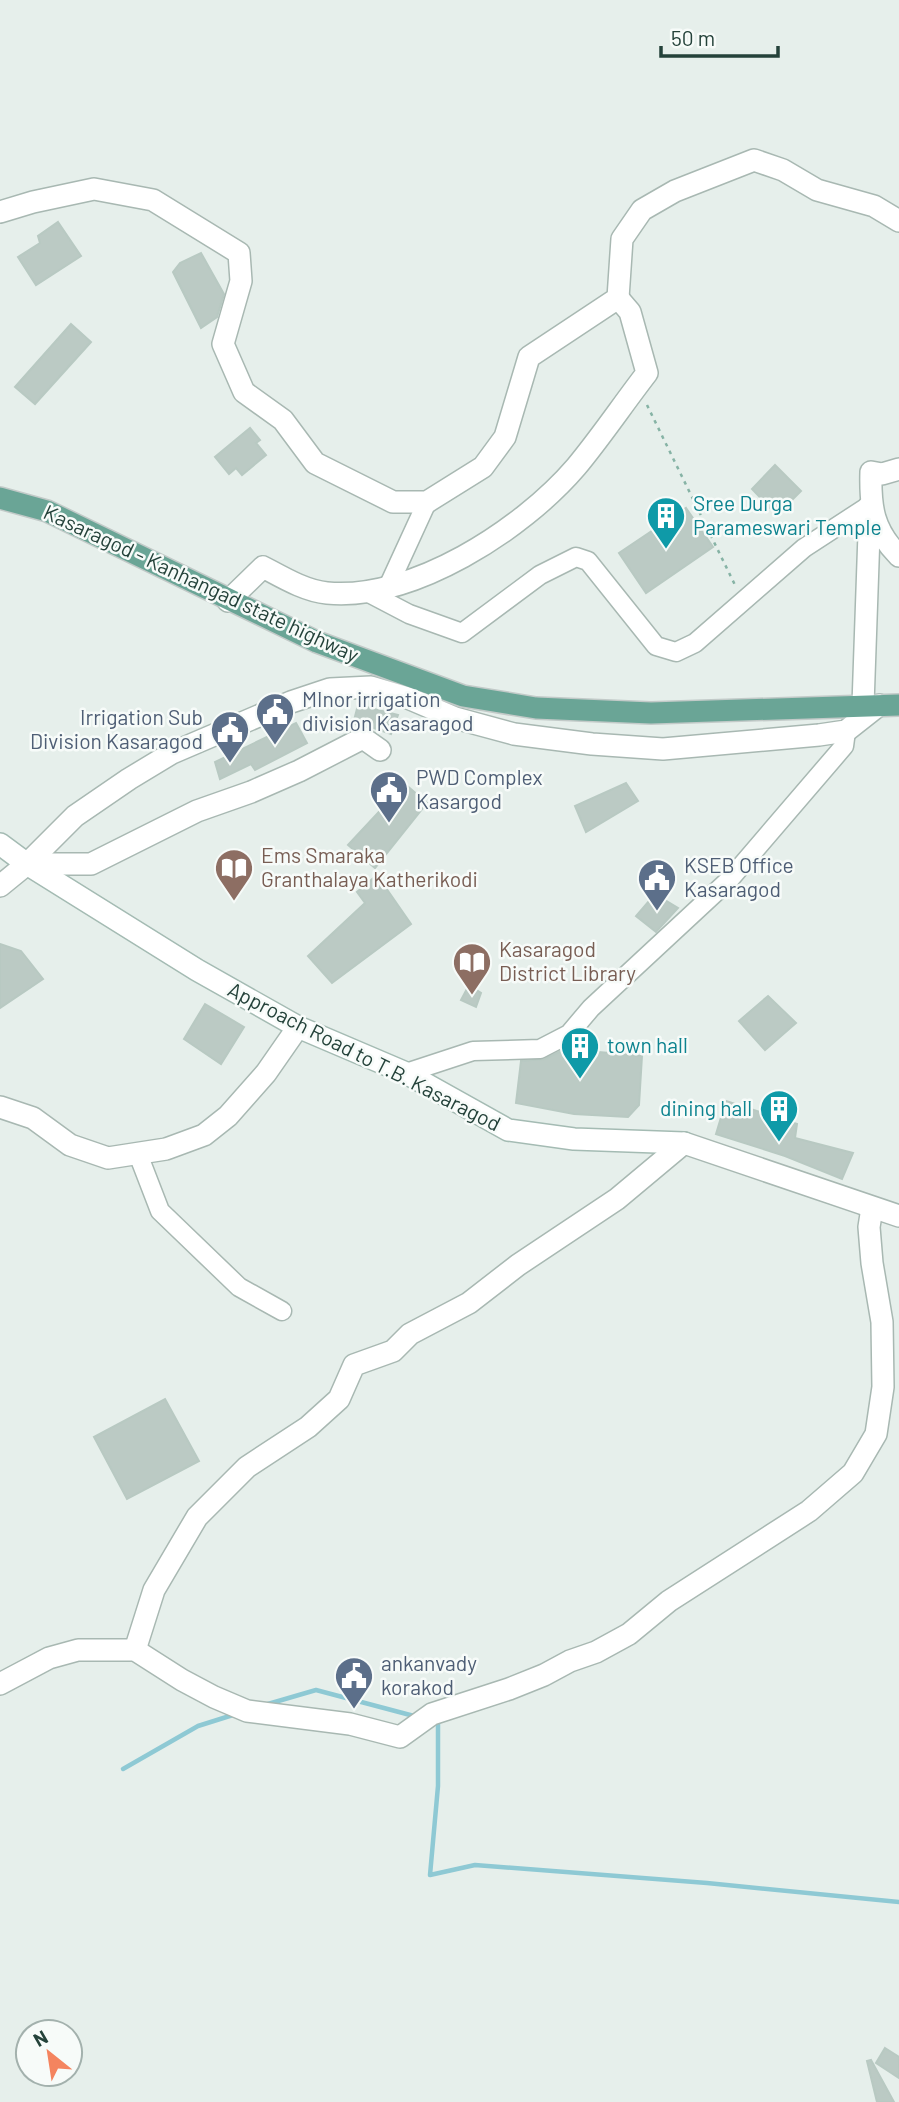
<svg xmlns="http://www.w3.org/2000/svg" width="899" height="2102" font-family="Barlow,sans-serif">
<rect width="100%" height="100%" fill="#e6efeb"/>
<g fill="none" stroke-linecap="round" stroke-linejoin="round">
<g stroke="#8ec9d4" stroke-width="4.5">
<path d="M268,1704L316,1690L414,1716"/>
<path d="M433,1722L438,1723V1786L430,1875L475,1865L707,1883L899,1902"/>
<path d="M123,1769L198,1726L236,1714"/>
</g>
</g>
<g fill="#bbcac4" stroke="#b8c9c2" stroke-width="2">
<path d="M58,222L81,256L36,285L18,257L40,243L38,236Z"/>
<path d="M201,253L224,294L217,317L201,328L173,272L180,263Z"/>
<path d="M71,324L91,342L35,404L15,387Z"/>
<path d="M250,428L260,440L256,443L266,455L242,475L236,468L229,474L215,457Z"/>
<path d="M775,465L801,491L777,515L752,489Z"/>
<path d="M686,508L713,547L646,593L619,553Z"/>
<path d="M358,705L398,715L391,734L365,725L353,724Z"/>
<path d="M296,723L307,743L255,770L251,764L220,779L215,762Z"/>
<path d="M626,783L638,801L586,832L575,806Z"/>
<path d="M405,784L427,803L375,868L348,845Z"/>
<path d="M377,875L411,924L332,983L308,956L365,903L357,892Z"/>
<path d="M655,894L678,908L656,932L636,916Z"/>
<path d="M0,944L21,951L43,979L0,1008Z"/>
<path d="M469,985L481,993L476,1007L461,1000Z"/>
<path d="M768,996L796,1023L765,1050L739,1021Z"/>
<path d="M205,1004L244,1027L221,1064L184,1039Z"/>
<path d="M565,1049L642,1056L639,1105L628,1117L574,1114L516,1103L521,1061L545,1059Z"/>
<path d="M726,1101L797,1124L795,1138L853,1153L842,1179L785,1156L716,1134Z"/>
<path d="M165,1399L199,1461L127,1499L94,1437Z"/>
<path d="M885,2048L899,2057V2078L876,2063Z"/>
<path d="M871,2060L894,2102H877L867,2061Z"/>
</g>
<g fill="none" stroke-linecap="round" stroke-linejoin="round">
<g stroke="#a8b8b2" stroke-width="21">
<g id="minor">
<path d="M388,587L427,502"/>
<path d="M367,592L409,614L462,633L540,575L576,557L588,561L656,646L676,652L695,643L804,548L870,505"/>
<path d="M406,1073L473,1051L540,1049L569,1034L591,1008L730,879L844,746L846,731"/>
<path d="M138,1154L160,1211L239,1287L282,1311"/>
</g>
</g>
<g stroke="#a8b8b2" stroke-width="24">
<g id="tertiary">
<path d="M0,212L33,202L94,189L153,200L239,253L241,281L223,344L244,392L283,420L315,463L393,502H427L483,467L505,437L529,357L618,298L622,239L642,210L675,191L754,160L783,170L817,190L874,206L899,221"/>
<path d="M899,469L882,474L871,472C870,507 873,530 899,556"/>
<path d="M228,601L263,567C282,577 305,591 327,593C412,601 522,530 576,467C601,437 623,404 647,373L630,312L618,298"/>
<path d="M863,705L870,505"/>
<path d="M27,864H91L197,811L251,792L299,771L363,738L380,750"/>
<path d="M0,886L27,864L75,816L129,779L172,753L291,702L330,689L371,687L408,698L455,718L514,734L592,744L663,749L819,735L846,731L879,705"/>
<path d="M0,1107L33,1118L70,1145L108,1158L166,1149L204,1135L228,1116L266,1073L298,1027"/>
<path d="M135,1650L154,1590L197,1517L247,1467L308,1427L339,1399L354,1365L393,1351L410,1334L469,1303L518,1265L617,1199L684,1143L899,1216"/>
<path d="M0,1684L49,1658L78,1650H135L182,1680L214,1697L247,1711L350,1724L400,1737L432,1714L509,1689L544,1675L570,1661L596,1652L629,1634L669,1601L809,1511L853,1473L876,1434L883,1387L882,1322L872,1263L869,1227L872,1208"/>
</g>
</g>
<g stroke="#a4bbb3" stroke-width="24">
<path id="secondary" d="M0,844L27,864L197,970L298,1027L406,1073L508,1130L574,1139L684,1143"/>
</g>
<g stroke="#c2cac8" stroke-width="24">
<path id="primary" d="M0,498L47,511L317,642L463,696L536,708L651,713L899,705"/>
</g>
<path stroke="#86b3a5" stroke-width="2.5" stroke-dasharray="3.5 5" stroke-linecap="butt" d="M647,405L735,585"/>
<use href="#minor" stroke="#fff" stroke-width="18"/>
<use href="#tertiary" stroke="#fff" stroke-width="21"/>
<use href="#secondary" stroke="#fff" stroke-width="21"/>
<use href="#primary" stroke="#6aa596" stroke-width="21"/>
</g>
<defs>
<g id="building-pin" transform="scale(2.0125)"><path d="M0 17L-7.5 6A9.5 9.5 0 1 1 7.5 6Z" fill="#0f9aa8" stroke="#f7fbf9"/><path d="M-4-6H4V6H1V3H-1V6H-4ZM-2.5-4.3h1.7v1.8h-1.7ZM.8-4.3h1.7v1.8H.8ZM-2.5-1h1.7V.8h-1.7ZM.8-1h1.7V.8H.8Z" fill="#fff"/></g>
<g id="civic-pin" transform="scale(2.0125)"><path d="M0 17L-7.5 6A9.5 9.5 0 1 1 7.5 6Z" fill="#5c6f8a" stroke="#f7fbf9"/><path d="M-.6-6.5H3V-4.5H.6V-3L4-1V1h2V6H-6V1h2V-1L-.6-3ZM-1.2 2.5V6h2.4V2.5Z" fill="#fff"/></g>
<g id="library-pin" transform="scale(2.0125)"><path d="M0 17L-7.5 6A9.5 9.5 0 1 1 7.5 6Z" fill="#8d6e63" stroke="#f7fbf9"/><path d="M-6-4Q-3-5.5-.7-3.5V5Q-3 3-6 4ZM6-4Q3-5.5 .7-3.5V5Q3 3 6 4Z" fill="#fff"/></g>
</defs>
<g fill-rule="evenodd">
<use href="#building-pin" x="666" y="516"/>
<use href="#civic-pin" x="275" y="712"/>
<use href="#civic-pin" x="230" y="730"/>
<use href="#civic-pin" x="389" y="790"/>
<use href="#library-pin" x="234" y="868"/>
<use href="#civic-pin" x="657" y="878"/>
<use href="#library-pin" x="472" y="962"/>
<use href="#building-pin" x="580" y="1046"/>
<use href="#building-pin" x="779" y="1109"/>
<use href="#civic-pin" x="354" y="1676"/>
</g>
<g text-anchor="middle" stroke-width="5" stroke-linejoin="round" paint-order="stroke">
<g font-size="21" fill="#0d838f" stroke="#f7fbf9" text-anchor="start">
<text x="693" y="511">Sree Durga<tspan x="693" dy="24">Parameswari Temple</tspan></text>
<text x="607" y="1053">town hall</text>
<text x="752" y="1116" text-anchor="end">dining hall</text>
</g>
<g font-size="21" fill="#24423a" stroke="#f7fbf9">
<text transform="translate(201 584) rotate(25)" y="7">Kasaragod - Kanhangad state highway</text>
<text transform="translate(364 1057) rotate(27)" y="7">Approach Road to T.B. Kasaragod</text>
</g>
<g font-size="21" fill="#4e5e75" stroke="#f7fbf9" text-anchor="start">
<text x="302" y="707">MInor irrigation<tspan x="302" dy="24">division Kasaragod</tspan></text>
<text x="203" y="725" text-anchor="end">Irrigation Sub<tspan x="203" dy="24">Division Kasaragod</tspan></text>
<text x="416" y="785">PWD Complex<tspan x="416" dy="24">Kasargod</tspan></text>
<text x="684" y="873">KSEB Office<tspan x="684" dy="24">Kasaragod</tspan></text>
<text x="381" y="1671">ankanvady<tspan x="381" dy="24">korakod</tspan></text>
</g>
<g font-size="21" fill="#785e54" stroke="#f7fbf9" text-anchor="start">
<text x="261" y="863">Ems Smaraka<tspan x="261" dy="24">Granthalaya Katherikodi</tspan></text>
<text x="499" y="957">Kasaragod<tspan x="499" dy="24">District Library</tspan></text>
</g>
</g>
<g transform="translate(49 2053) rotate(330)"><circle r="33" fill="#f7fbf9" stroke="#a3b1ad" stroke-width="2"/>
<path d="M0-5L12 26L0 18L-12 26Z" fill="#f4845f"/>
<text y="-10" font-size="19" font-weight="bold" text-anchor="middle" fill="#24423a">N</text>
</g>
<path d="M661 46v10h117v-10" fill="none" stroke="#24423a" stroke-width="3.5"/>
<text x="671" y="46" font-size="21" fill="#24423a" stroke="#f7fbf9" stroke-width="5" paint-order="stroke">50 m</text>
</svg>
